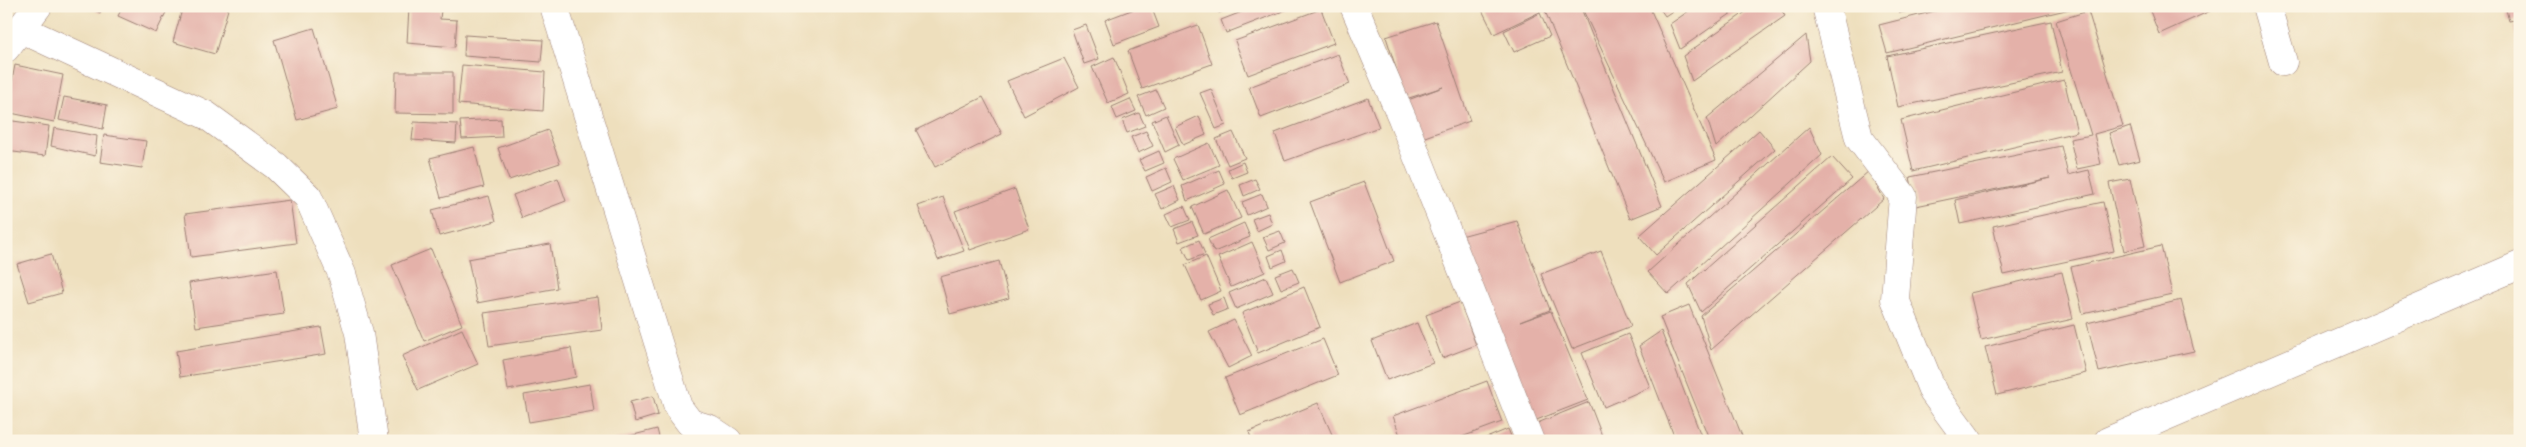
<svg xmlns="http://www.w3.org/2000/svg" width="2526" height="447" font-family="'Gentium Book Plus',serif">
<rect width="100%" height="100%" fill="#fcf5e5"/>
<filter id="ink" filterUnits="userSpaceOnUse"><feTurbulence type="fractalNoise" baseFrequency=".02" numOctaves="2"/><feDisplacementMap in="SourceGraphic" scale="10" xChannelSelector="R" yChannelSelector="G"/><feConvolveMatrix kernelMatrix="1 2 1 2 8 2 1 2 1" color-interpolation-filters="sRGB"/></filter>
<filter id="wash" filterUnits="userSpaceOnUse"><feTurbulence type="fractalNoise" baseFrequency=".0096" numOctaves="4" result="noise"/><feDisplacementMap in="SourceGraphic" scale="20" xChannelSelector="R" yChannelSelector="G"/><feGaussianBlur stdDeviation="1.12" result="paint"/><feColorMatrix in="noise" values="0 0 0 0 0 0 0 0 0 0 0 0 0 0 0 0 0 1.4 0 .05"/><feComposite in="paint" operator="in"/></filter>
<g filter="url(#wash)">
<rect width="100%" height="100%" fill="#eedfbd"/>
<g id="blocks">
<g fill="#e4b1a9">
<path d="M88,6H104L100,13Z"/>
<path d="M123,6H169L156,33L118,16Z"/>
<path d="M183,6H229L215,54L173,42Z"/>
<path d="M1142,6H1151L1159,27L1114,44L1105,20Z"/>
<path d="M1217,6H1235L1219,13Z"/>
<path d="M1257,6H1296L1226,33L1221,20Z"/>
<path d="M1490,6H1542L1544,10L1494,34L1482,10Z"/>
<path d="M1543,6H1580L1662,206L1630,219Z"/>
<path d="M1581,6H1649L1716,160L1664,182Z"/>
<path d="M1658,6H1680L1665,16Z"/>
<path d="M1696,6H1742L1680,49L1670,24Z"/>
<path d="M1754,6H1779L1785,16L1692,81L1683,56Z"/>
<path d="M1898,6H1924V7L1900,13Z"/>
<path d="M1955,6H2078V7L1887,53L1879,25Z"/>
<path d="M2148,6H2221L2159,34Z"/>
<path d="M2505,6H2520V19L2509,21Z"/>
<path d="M409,8L441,10L440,19L457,20L455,47L407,43Z"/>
<path d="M1321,9L1334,43L1248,75L1235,41Z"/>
<path d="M2088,11L2123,126L2094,134L2101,164L2077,169L2070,139L2091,135L2056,21Z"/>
<path d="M1540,13L1550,36L1514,52L1504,31Z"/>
<path d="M1436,21L1470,121L1422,138L1408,100L1443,87L1406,99L1386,37Z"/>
<path d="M2051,21L2062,72L1898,107L1887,56Z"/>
<path d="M1086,25L1099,59L1084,64L1072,30Z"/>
<path d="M1198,25L1212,64L1142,89L1128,51Z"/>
<path d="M2520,26V48H2519L2515,27Z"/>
<path d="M314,28L338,109L297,120L274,40Z"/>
<path d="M465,35L543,40L541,62L464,56Z"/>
<path d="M1806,35L1810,61L1716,147L1707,118Z"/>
<path d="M1338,54L1350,84L1261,118L1249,87Z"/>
<path d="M1114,57L1129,94L1108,103L1092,67Z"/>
<path d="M1064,58L1079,87L1024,116L1007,81Z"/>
<path d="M15,65L63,75L54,122L6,112Z"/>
<path d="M462,65L545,72L543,111L458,104Z"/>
<path d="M396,72H453V114L395,113Z"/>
<path d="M2064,80L2077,132L1913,171L1901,120Z"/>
<path d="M1211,89L1226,125L1216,129L1200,93Z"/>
<path d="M1156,90L1164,107L1146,115L1138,97Z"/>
<path d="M64,97L107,105L103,129L59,120Z"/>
<path d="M983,97L1002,134L935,167L916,130Z"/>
<path d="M1368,98L1379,127L1285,161L1275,133Z"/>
<path d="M1130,99L1136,111L1117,119L1112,107Z"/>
<path d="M1139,113L1145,126L1127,133L1122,120Z"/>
<path d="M1166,115L1179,145L1165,152L1152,121Z"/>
<path d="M1199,116L1206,135L1183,145L1175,127Z"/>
<path d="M501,119L502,137L462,139L460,121Z"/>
<path d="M6,120L49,126L45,156L6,151Z"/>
<path d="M414,122L457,124L456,143L412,140Z"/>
<path d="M2130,126L2140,160L2119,165L2109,133Z"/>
<path d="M1809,127L1822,155L1668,294L1648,272Z"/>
<path d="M54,128L97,136L95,156L51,146Z"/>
<path d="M548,130L560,163L509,180L498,148Z"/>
<path d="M1759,130L1775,149L1656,255L1639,236Z"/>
<path d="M1146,131L1153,146L1138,153L1131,137Z"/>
<path d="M1233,132L1245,158L1228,165L1216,139Z"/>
<path d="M104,135L146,141L142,168L100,162Z"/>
<path d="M1209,143L1219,165L1183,180L1173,159Z"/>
<path d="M2061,146L2068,175L2089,170L2095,194L1960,224L1955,200L2050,178L1916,206L1910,177Z"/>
<path d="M474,147L484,187L441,198L430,158Z"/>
<path d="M1159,151L1164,163L1145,171L1139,160Z"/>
<path d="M1832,157L1852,179L1701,312L1688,284Z"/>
<path d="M1243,162L1247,172L1232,178L1228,169Z"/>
<path d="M1166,168L1172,182L1152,191L1146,177Z"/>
<path d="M1219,170L1225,184L1187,201L1182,186Z"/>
<path d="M1869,171L1884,199L1711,350L1701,316Z"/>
<path d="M558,178L566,201L522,218L513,195Z"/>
<path d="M1255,179L1260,189L1244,196L1240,185Z"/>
<path d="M2130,179L2145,246L2124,251L2109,183Z"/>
<path d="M1364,182L1394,261L1340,282L1310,202Z"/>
<path d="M1174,186L1180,200L1162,209L1155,194Z"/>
<path d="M1015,189L1029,229L970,250L955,211Z"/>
<path d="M1228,190L1241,218L1204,234L1192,207Z"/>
<path d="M1262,194L1267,206L1247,215L1242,202Z"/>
<path d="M489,196L496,221L439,236L432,210Z"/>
<path d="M943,197L964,251L938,260L918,206Z"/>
<path d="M290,200L296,243L191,257L185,214Z"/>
<path d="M2103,202L2114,251L2004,275L1993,226Z"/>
<path d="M1184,206L1190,220L1172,227L1166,214Z"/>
<path d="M1268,213L1272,224L1257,231L1252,219Z"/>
<path d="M1517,221L1550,310L1520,322L1551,311L1588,400L1534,421L1461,236Z"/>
<path d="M1192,222L1198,235L1179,242L1174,229Z"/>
<path d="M1244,223L1250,237L1214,252L1208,239Z"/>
<path d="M1280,231L1285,243L1269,250L1263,237Z"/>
<path d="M1199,240L1205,254L1189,260L1183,247Z"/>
<path d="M1252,242L1265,272L1231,287L1218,257Z"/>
<path d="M550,244L557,288L477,303L468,259Z"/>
<path d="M2161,246L2172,294L2083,314L2071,267Z"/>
<path d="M431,249L462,325L424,341L392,265Z"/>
<path d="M1282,250L1286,261L1272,267L1268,256Z"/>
<path d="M1601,251L1631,326L1572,349L1541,274Z"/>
<path d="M51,254L62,293L29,302L17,264Z"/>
<path d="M1206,256L1221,291L1201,300L1185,265Z"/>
<path d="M999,261L1009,298L950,314L940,277Z"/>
<path d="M1293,268L1299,282L1281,289L1275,275Z"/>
<path d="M277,270L284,314L196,327L189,283Z"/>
<path d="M2062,272L2073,319L1981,340L1970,293Z"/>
<path d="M1266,277L1273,293L1236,309L1229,293Z"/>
<path d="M1304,287L1320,327L1258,353L1242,313Z"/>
<path d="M598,297L602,330L489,346L484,313Z"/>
<path d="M1224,298L1228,309L1213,315L1208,304Z"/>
<path d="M2181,300L2194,351L2099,372L2087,323Z"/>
<path d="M1460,302L1476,345L1442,358L1426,315Z"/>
<path d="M1689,305L1744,441H1710L1660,317Z"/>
<path d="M1234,320L1252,356L1228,368L1209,332Z"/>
<path d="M1417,323L1433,363L1387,380L1372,341Z"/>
<path d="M2074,325L2086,373L1997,395L1985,347Z"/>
<path d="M321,327L326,354L180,377L176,351Z"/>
<path d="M462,329L478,364L418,390L402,356Z"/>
<path d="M1661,331L1703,441H1676L1639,346Z"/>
<path d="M1628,334L1650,387L1604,407L1582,353Z"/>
<path d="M1323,339L1338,375L1240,415L1225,378Z"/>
<path d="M571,348L576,377L508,390L503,360Z"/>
<path d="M1487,381L1502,422L1451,441H1402L1393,416Z"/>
<path d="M590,384L594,411L529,422L524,395Z"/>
<path d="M653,396L658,415L635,422L630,402Z"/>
<path d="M1589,402L1604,441H1541L1535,424Z"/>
<path d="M1318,403L1335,441H1252L1249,432Z"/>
<path d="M657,429L660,441H614V440Z"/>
<path d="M1508,429L1513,441H1479Z"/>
</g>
</g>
</g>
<g filter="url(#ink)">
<use href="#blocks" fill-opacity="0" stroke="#9c7f74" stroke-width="1"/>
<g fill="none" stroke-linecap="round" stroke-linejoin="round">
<g stroke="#9c7f74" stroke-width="29">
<g id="minor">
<path d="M554,6L678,407L690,423L710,429L728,441"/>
<path d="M1354,6L1402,118L1530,441"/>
<path d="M1826,6L1859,138L1903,196L1895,299L1933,392L1969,441"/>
<path d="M2267,6L2283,62"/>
<path d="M21,29L206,115L276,166L308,197L342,274L359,333L374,441"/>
<path d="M6,48L38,6"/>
<path d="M2108,441L2520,265"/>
</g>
</g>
<use href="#minor" stroke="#fff" stroke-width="28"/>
</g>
</g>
<rect width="2526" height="447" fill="none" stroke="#fcf5e5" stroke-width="25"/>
</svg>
